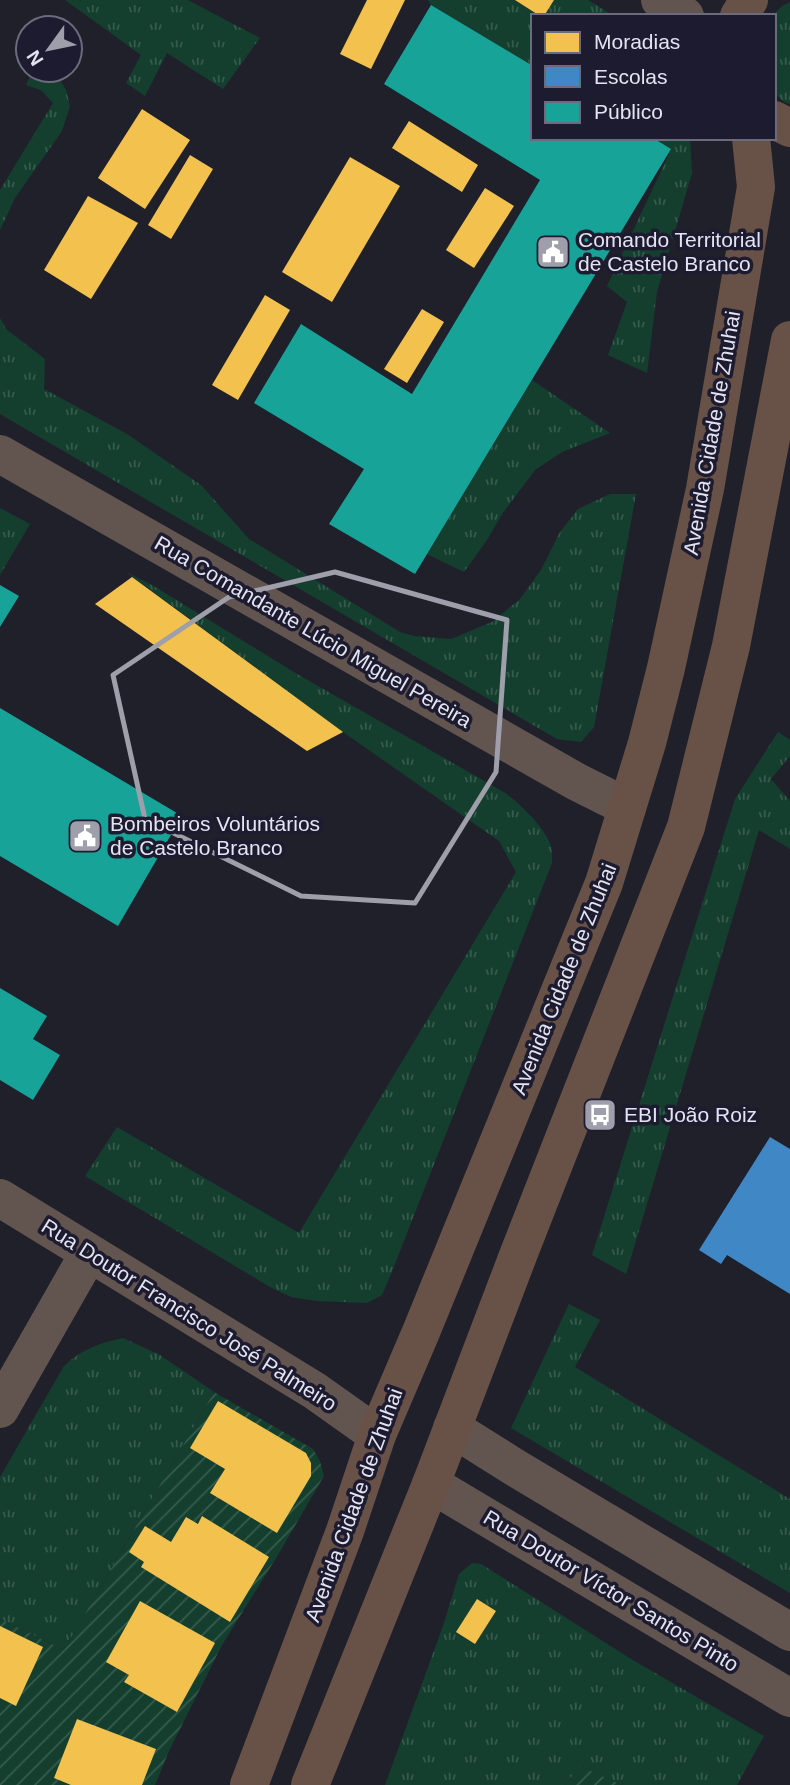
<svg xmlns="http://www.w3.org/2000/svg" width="790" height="1785" viewBox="0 0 790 1785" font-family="Arial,sans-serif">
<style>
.grass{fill:url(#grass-tufts)}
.garden{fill:url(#garden-furrows)}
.homes{fill:#f2c14e}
.schools{fill:#3f88c5}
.public{fill:#17a398}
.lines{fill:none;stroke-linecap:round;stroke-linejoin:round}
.minor{stroke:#625550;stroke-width:38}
.major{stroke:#685147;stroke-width:38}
.marked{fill:none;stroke:#9f9fab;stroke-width:5;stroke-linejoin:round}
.labels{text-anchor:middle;stroke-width:7;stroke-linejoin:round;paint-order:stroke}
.poi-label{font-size:21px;fill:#e3e3f1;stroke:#1d1b2f;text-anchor:start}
.street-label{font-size:21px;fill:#e3e3f1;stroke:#1d1b2f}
</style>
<defs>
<pattern id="grass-tufts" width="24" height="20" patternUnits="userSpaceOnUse" patternTransform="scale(1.75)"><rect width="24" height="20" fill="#143f2e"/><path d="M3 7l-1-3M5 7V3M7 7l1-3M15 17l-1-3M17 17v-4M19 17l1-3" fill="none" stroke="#365b4d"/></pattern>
<pattern id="garden-furrows" width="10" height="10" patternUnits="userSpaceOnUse" patternTransform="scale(1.75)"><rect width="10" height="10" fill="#143f2e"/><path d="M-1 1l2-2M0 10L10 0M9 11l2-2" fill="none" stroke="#365b4d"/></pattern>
</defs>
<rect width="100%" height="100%" fill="#20202a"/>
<path class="grass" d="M 65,0 L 188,0 L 260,38 L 223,89 L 167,53 L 145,96 L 126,83 L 141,55 Z
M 428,0 L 588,0 L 614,16 L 533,16 L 533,66 L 431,5 Z
M 790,2 L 790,104 L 784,102 L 774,93 L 774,16 L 772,16 L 782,6 Z
M 32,72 L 59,78 L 66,90 L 70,106 L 62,131 L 15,198 L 0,230 L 0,190 L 53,103 L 41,90 L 26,85 Z
M 653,138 L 690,138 L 692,173 L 657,292 L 647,373 L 608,355 L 627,302 L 607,286 L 671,150 Z
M 0,318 L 6,329 L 45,359 L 44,389 L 127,434 L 201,485 L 249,539 L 400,632 L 414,636 L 451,639 L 492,622 L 520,599 L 541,570 L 560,532 L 578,509 L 610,494 L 636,494 L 594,727 L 581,742 L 557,739 L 0,414 Z
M 532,380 L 610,433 L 562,452 L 535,470 L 502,514 L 487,540 L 464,572 L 427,554 Z
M 0,508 L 30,524 L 0,575 Z
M 126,572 L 152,585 L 297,674 L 507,794 C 522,806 545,828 551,846 C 552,851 552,858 552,863 L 391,1274 L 382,1295 L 367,1303 L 317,1301 L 291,1297 L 270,1287 L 85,1176 L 117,1127 L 299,1233 L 516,872 L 499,841 L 343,732 Z
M 778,732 L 790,740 L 790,756 L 771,779 L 790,801 L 790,849 L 759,830 L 626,1274 L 592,1255 L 735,799 Z
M 569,1304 L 600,1320 L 575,1367 L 790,1499 L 790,1593 L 511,1428 Z
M 123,1338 L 160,1355 L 214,1392 L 64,1650 L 0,1619 L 0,1477 L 64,1366 C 82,1349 100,1343 123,1338 Z
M 472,1563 L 481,1564 L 631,1659 L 764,1736 L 737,1785 L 622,1785 L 580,1766 L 565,1785 L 385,1785 L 443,1626 L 459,1574 Z"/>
<path class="garden" d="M 214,1392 L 313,1449 L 320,1461 L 324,1476 L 278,1555 L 222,1645 L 170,1749 L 155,1785 L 0,1785 L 0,1619 L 64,1650 Z
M 580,1766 L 622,1785 L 565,1785 Z"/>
<path class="homes" d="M 367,0 L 405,0 L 371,69 L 340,54 Z
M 515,0 L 554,0 L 544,16 L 540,16 Z
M 142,109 L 190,140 L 145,209 L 98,178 Z
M 409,121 L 478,165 L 462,192 L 392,148 Z
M 190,155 L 213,169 L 171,239 L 148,225 Z
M 350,157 L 400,186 L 332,302 L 282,272 Z
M 485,188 L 514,206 L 474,268 L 446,250 Z
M 88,196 L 138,223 L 91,299 L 44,270 Z
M 265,295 L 290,310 L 238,400 L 212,385 Z
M 422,309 L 444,322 L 407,383 L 384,369 Z
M 132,577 L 343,732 L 307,751 L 95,604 Z
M 218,1401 L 306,1453 L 311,1463 L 311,1476 L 277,1533 L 210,1493 L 225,1469 L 190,1448 Z
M 202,1516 L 269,1557 L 230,1622 L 141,1567 L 144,1562 L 129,1552 L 145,1526 L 171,1542 L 186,1517 L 198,1524 Z
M 477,1599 L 496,1611 L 475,1644 L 456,1632 Z
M 140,1601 L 215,1643 L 177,1712 L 124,1682 L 129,1675 L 106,1662 Z
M 0,1626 L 43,1647 L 16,1706 L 0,1698 Z
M 77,1719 L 156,1749 L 142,1785 L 71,1785 L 54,1778 Z"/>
<path class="schools" d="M 770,1137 L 790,1149 L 790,1294 L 727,1255 L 721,1264 L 699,1250 Z"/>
<path class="public" d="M 431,5 L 533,66 L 533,138 L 653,138 L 671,149 L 415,574 L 329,524 L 364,469 L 254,403 L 301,324 L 412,394 L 540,180 L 384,84 Z
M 0,585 L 19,596 L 0,627 Z
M 0,708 L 182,816 L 118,926 L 0,856 Z
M 0,988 L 47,1016 L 33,1039 L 60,1055 L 33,1100 L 0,1080 Z"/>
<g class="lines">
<path class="minor" d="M 660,0 L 685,16
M 0,454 L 577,782 L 627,807
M 0,1198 L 315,1391 L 377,1435
M 0,1409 L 89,1253
M 452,1428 L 514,1467 L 790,1632
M 431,1484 L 790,1698"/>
<path class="major" d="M 739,16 L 749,0
M 774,120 L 790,128
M 249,1785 L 345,1531 L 377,1435 L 421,1332 L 604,883 L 647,743 L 666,668 L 705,489 L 756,187 L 751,138
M 310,1785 L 431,1484 L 519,1253 L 686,827 L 731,646 L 790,340"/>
</g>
<path class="marked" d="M 335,572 L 507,620 L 496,772 L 415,903 L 301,896 L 145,819 L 113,675 L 229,597 Z"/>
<defs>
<symbol id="civic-square" viewBox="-11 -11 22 22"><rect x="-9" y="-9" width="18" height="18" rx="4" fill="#9f9fab" stroke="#1d1b2f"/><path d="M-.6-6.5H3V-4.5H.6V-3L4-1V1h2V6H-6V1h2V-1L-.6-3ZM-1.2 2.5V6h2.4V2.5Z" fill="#fff"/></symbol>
<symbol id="bus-square" viewBox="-11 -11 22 22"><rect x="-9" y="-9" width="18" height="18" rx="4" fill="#9f9fab" stroke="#1d1b2f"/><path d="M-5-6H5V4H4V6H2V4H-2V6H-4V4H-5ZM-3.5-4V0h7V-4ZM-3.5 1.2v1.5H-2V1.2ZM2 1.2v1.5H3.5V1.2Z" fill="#fff"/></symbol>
</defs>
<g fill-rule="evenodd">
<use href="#civic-square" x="534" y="233" width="38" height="38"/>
<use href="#civic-square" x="66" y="817" width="38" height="38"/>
<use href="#bus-square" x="581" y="1096" width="38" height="38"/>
</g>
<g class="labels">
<g class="poi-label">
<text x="578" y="247">Comando Territorial<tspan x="578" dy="24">de Castelo Branco</tspan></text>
<text x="110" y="831">Bombeiros Voluntários<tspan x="110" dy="24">de Castelo Branco</tspan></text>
<text x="624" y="1122">EBI João Roiz</text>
</g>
<g class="street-label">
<text transform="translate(712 433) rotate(-80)" y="7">Avenida Cidade de Zhuhai</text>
<text transform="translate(313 632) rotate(30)" y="7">Rua Comandante Lúcio Miguel Pereira</text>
<text transform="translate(564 979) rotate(-68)" y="7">Avenida Cidade de Zhuhai</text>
<text transform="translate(189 1315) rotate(32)" y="7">Rua Doutor Francisco José Palmeiro</text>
<text transform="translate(354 1505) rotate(-70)" y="7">Avenida Cidade de Zhuhai</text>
<text transform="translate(611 1591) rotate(31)" y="7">Rua Doutor Víctor Santos Pinto</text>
</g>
</g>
<rect x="531" y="14" width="245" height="126" fill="#1d1b2f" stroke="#6c6b7d" stroke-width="2"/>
<rect x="545" y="32" width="35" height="21" fill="#f2c14e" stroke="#6c6b7d" stroke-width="2"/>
<text x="594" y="49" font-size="21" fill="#e3e3f1">Moradias</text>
<rect x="545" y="66" width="35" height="21" fill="#3f88c5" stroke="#6c6b7d" stroke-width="2"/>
<text x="594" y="84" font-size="21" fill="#e3e3f1">Escolas</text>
<rect x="545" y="102" width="35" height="21" fill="#17a398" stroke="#6c6b7d" stroke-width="2"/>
<text x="594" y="119" font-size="21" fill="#e3e3f1">Público</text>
<g transform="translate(49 49) rotate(237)"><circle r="33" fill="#1d1b2f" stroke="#6c6b7d" stroke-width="2"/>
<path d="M0-5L12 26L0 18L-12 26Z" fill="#9f9fab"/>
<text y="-10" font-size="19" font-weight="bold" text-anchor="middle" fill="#e3e3f1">N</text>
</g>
</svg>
